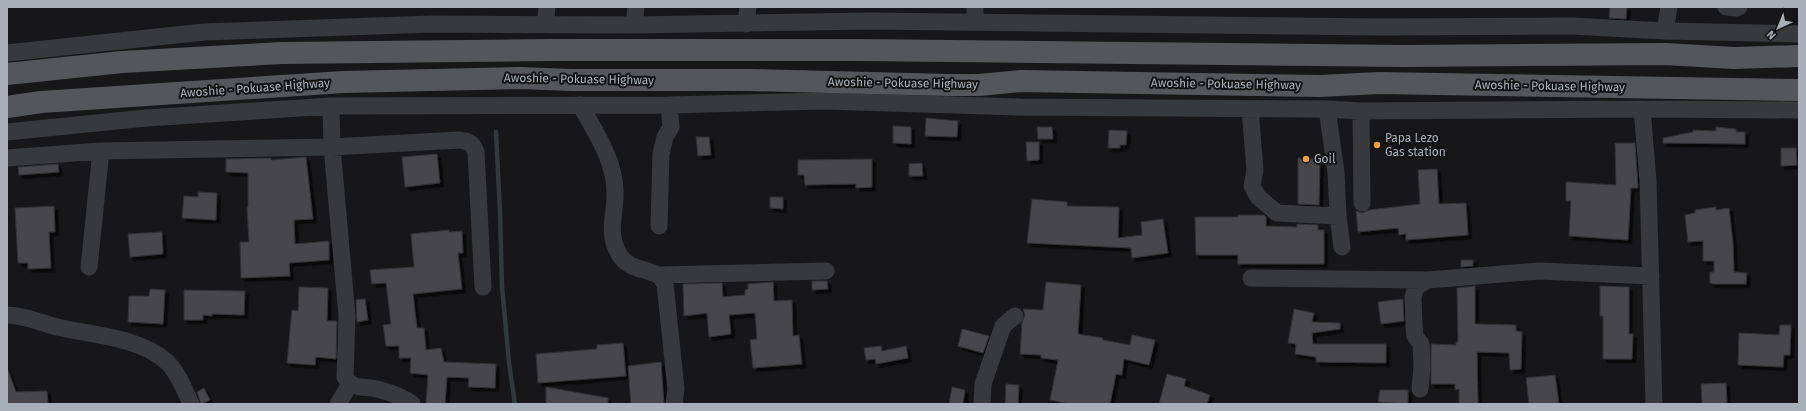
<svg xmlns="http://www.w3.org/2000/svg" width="1806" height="411" viewBox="0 0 1806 411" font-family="'Fira Sans',sans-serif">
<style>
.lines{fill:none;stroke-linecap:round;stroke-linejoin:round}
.stream{stroke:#2f393e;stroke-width:4.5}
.building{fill:#46474c;stroke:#313134;filter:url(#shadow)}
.minor{stroke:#38393d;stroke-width:17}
.major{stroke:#54565c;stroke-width:22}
.poi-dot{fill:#ef9f38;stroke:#121214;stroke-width:1.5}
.labels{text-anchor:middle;stroke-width:4;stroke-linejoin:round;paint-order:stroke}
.street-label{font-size:12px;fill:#a9afb8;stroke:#121214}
.poi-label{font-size:12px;fill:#a9afb8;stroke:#121214;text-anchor:start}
</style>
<defs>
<filter id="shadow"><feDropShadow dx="3.5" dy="3.5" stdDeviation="0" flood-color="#0009"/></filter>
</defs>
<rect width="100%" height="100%" fill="#171719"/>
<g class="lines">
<path class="stream" d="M 496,132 L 500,212 L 502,286 L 509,363 L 515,404"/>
</g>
<path class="building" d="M 1610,7 L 1627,7 L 1626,19 L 1609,18 Z
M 926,118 L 958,121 L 957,137 L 925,136 Z
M 893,126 L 911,127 L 911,144 L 893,143 Z
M 1037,127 L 1052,127 L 1053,139 L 1038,139 Z
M 1716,127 L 1736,129 L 1736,132 L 1745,132 L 1745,144 L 1663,143 L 1663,138 L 1693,132 L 1693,130 L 1716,131 Z
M 1109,130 L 1127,131 L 1126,145 L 1120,145 L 1120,148 L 1108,148 Z
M 696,137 L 709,137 L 711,155 L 698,156 Z
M 1026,142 L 1039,142 L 1039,160 L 1027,161 Z
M 1615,143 L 1635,143 L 1638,188 L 1631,188 L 1628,240 L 1569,236 L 1571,201 L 1566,201 L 1566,182 L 1616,185 Z
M 1781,148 L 1796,148 L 1797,165 L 1781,166 Z
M 437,154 L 440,183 L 405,187 L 402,157 Z
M 306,157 L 313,219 L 294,220 L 295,244 L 329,241 L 329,260 L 289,263 L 290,276 L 241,278 L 240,242 L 249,242 L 247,207 L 248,207 L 248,173 L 226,172 L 226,159 L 271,158 L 271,160 Z
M 1298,158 L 1320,159 L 1319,205 L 1298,204 Z
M 872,159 L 872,187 L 856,188 L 856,184 L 805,185 L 804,175 L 798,175 L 798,160 Z
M 922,163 L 923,176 L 909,176 L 909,164 Z
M 58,164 L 59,172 L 19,175 L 18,167 Z
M 1437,169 L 1439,204 L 1466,203 L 1468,235 L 1406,240 L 1406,234 L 1399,235 L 1398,228 L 1358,232 L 1356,211 L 1362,213 L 1369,210 L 1420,204 L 1418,170 Z
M 198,192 L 217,193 L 216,220 L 182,218 L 184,196 L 198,197 Z
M 770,197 L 783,197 L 783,209 L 770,208 Z
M 1032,199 L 1067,202 L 1067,206 L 1119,207 L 1118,238 L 1142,235 L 1141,222 L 1163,219 L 1168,253 L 1132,258 L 1131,248 L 1027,243 Z
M 54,206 L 55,232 L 49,232 L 51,268 L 28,269 L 28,263 L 18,263 L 15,208 Z
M 1716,207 L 1716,210 L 1729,208 L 1733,243 L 1734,272 L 1747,273 L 1746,284 L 1714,284 L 1710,283 L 1710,272 L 1714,272 L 1714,261 L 1703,261 L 1703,241 L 1688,242 L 1685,215 L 1695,213 L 1695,210 Z
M 1238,215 L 1264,215 L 1266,217 L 1266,226 L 1297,227 L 1297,224 L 1318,225 L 1318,230 L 1324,230 L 1324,264 L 1238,264 L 1238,255 L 1196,255 L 1195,217 L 1238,217 Z
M 449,230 L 449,232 L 462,231 L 463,253 L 458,253 L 462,289 L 413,294 L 417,328 L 424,328 L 426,350 L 441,348 L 444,362 L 496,364 L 495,388 L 468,387 L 469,378 L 447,377 L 445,404 L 426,404 L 428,375 L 410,373 L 411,358 L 399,358 L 399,346 L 386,346 L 383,325 L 391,324 L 386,283 L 372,284 L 370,270 L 414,267 L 411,234 Z
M 162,232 L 163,254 L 130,257 L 128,234 Z
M 1461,260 L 1473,260 L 1473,266 L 1461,267 Z
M 812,281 L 827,281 L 828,289 L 812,290 Z
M 773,282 L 774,301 L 792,300 L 793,336 L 799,335 L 802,364 L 753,368 L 750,340 L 757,339 L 755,313 L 729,315 L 731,334 L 709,337 L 707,313 L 684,316 L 683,284 L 722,283 L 723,297 L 745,295 L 745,290 L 748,289 L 748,284 Z
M 1046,282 L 1081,285 L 1078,334 L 1103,338 L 1103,340 L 1130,345 L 1132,335 L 1155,340 L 1149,365 L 1124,359 L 1122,375 L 1116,374 L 1110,404 L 1070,404 L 1050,400 L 1058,360 L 1041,358 L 1041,355 L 1020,354 L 1022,323 L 1025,315 L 1023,309 L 1043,310 Z
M 1475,286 L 1475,324 L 1516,325 L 1516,331 L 1522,332 L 1521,369 L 1510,370 L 1509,353 L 1477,352 L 1478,404 L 1459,404 L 1459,389 L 1455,390 L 1455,384 L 1431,384 L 1431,344 L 1456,345 L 1456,342 L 1458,342 L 1457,288 Z
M 1600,286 L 1629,287 L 1629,334 L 1633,334 L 1632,359 L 1603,359 L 1603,316 L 1600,316 Z
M 299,287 L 328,288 L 327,321 L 337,321 L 336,359 L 316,357 L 315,365 L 287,363 L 292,310 L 298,311 Z
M 150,289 L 165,290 L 163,324 L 128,322 L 129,296 L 149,296 Z
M 184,290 L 245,291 L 244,315 L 212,314 L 212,316 L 203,315 L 203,320 L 184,320 Z
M 365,299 L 368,320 L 357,322 L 356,300 Z
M 1403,299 L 1404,321 L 1381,324 L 1378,302 Z
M 1294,309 L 1314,313 L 1312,322 L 1340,323 L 1340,329 L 1312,333 L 1313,344 L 1386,344 L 1386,363 L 1316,362 L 1316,357 L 1295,354 L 1296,344 L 1288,343 Z
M 1780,325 L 1791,325 L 1790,355 L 1784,355 L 1783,367 L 1738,365 L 1739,333 L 1779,335 Z
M 962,329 L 989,336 L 983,353 L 958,346 Z
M 623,343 L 626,376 L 538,383 L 536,354 L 597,349 L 597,345 Z
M 881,346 L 882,351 L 906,346 L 908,358 L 876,364 L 875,359 L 866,360 L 864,348 Z
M 661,362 L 664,404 L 631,404 L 628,366 Z
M 7,370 L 8,370 L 16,392 L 47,391 L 48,404 L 7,404 Z
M 1167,374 L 1186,379 L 1184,386 L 1210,395 L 1207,404 L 1159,404 Z
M 1555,375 L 1559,404 L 1529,404 L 1526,378 Z
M 1726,383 L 1727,404 L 1702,404 L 1701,384 Z
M 1006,384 L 1019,385 L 1018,404 L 1005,404 Z
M 546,387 L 608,398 L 608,404 L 546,404 Z
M 952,387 L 965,390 L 963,404 L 949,404 Z
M 204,388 L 210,400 L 201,404 L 197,392 Z
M 1380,390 L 1408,390 L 1408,404 L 1378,402 Z"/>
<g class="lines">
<path class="minor" d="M 1726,7 L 1737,8 L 1739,7
M 975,22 L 975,7
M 545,24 L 547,7
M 746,24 L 748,7
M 634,25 L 636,7
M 1665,31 L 1669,7
M 7,53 L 204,32 L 432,24 L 634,25 L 870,21 L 1380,27 L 1572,26 L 1665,31 L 1799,34
M 580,105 C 595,131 615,161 615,192 C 616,214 606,232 619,254 C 627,269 644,268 658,275 C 661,277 663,281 665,284 L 676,389 L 674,404
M 331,106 L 332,147 L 347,316 L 345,377 C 352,390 364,386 377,389 C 389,392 402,396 412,404
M 1250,109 L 1255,170 L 1252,186 L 1258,197 L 1277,213 L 1338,216
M 1327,109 L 1336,172 L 1338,216 L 1342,247
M 1642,109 L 1648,181 L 1654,404
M 1361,111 L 1362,203
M 7,132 L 146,118 L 331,106 L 669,105 L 824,101 L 1020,107 L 1327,109 L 1361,111 L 1642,109 L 1799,110
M 7,158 L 101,151 L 332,147 L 459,140 C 468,141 473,143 476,152 L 483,287
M 659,226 L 661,154 L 665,137 L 671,127 L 669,105
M 89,267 L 101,151
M 659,275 L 826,271
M 1251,278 L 1428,280 L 1539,271 L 1651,276
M 7,315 C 24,315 41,323 57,327 C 92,335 140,337 167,362 C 178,372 185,391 191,404
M 1420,389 L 1422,366 L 1421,344 L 1415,336 L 1414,325 L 1413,297 L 1416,287 L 1428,280
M 338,404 L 350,384
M 982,404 L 983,384 L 1003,326 L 1015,316"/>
<path class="major" d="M 7,74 L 122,62 L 282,53 L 550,50 L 860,50 L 1404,56 L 1665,54 L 1734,58 L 1799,56
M 7,107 L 41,102 L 343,82 L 520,78 L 572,80 L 749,80 L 949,85 L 979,85 L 1021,81 L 1320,86 L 1379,83 L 1799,90"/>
</g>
<g class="poi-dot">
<circle cx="1377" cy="145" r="4"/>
<circle cx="1306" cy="159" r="4"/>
</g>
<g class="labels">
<g class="street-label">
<text transform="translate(579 79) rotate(1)" y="4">Awoshie - Pokuase Highway</text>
<text transform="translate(903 83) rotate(1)" y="4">Awoshie - Pokuase Highway</text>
<text transform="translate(1226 84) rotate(1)" y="4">Awoshie - Pokuase Highway</text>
<text transform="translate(1550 86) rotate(1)" y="4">Awoshie - Pokuase Highway</text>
<text transform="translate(255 88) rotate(-4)" y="4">Awoshie - Pokuase Highway</text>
</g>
<g class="poi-label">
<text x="1385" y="142">Papa Lezo<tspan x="1385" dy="14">Gas station</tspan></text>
<text x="1314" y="163">Goil</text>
</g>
</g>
<rect width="1806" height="411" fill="none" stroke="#a9afb8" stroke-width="16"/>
<g transform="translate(1778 28) rotate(224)" stroke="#121214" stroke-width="3" paint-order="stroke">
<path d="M0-3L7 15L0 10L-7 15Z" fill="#a9afb8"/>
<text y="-6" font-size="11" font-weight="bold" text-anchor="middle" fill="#a9afb8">N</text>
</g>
</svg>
